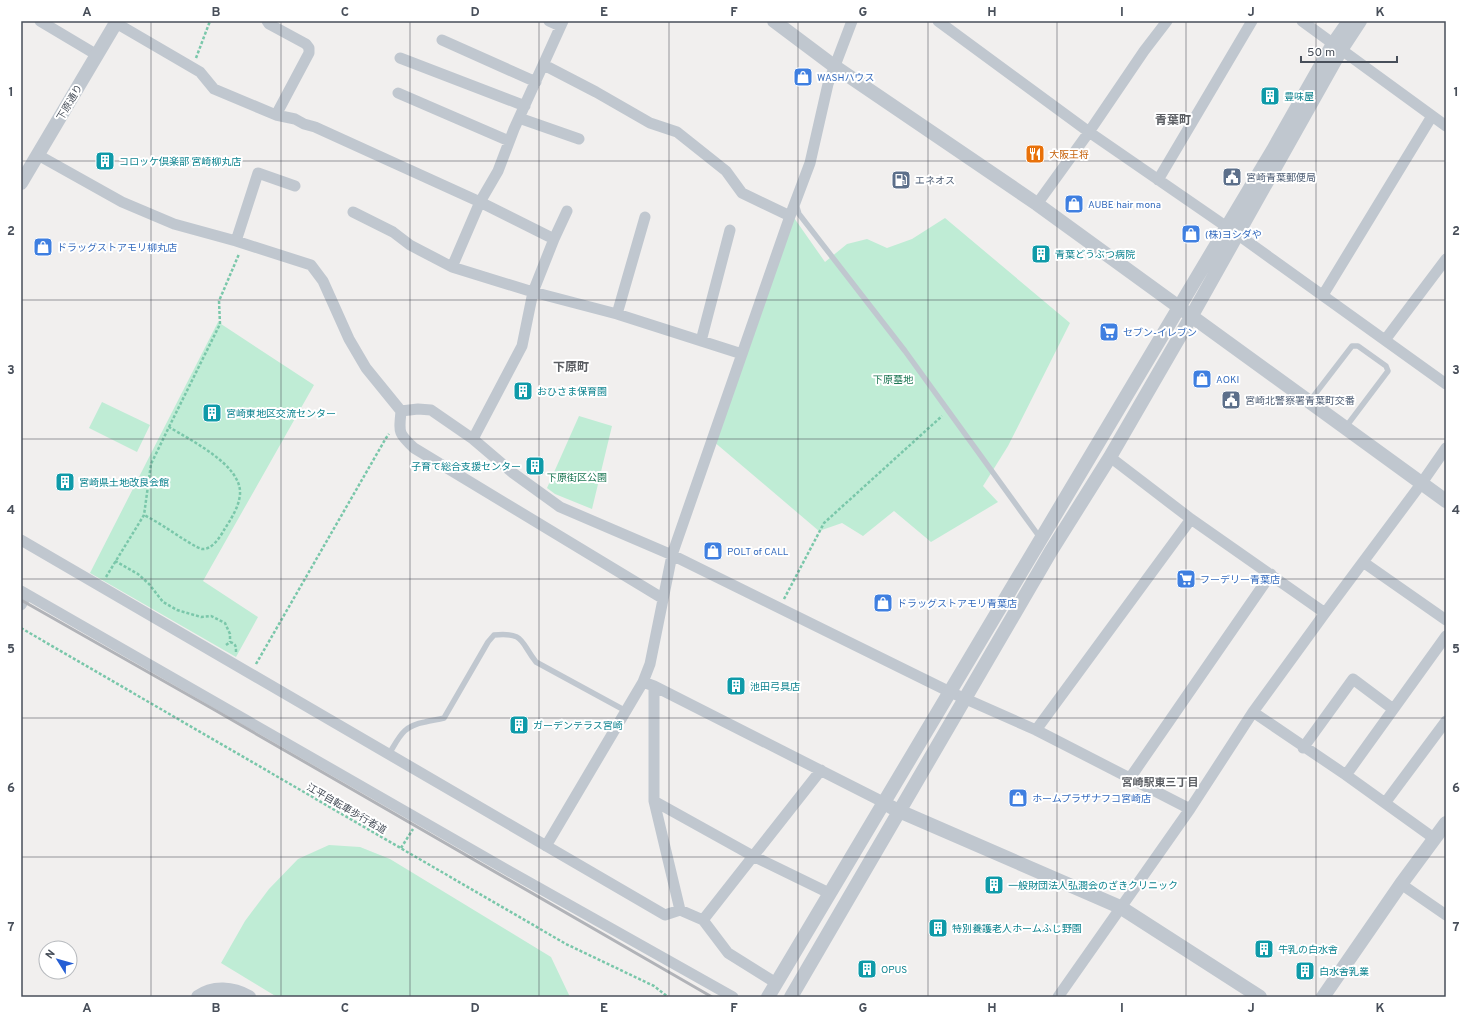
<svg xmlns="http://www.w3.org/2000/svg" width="1467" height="1018" viewBox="0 0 1467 1018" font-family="Overpass,'Noto Sans JP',sans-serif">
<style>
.green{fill:#bfecd5}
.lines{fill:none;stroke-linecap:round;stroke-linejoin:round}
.path{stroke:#7ac7aa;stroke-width:2.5;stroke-dasharray:3 2;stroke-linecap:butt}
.service{stroke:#c0c7cf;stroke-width:5.5}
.minor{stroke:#c0c7cf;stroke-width:11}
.tertiary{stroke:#c0c7cf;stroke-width:14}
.rail{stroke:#b1b3b8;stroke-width:3}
.grid{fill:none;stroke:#484f5a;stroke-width:1;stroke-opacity:0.55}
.labels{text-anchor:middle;stroke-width:4;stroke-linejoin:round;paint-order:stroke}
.shop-label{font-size:10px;fill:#366cbe;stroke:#fff;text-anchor:start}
.culture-label{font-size:10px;fill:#0d838f;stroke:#fff;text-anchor:start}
.street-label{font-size:10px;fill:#484f5a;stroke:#fff}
.food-label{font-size:10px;fill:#c56008;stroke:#fff;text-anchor:start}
.service-label{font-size:10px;fill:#4e5e75;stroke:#fff;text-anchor:start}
.park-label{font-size:10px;fill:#1d7754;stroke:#fff}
.neighbourhood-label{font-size:11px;font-weight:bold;fill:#5b5e63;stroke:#fff}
.quarter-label{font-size:12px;font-weight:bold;fill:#5b5e63;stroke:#fff}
.neatline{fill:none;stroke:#484f5a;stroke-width:1.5}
.grid-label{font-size:13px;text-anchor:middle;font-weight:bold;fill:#484f5a}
</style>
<rect width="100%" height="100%" fill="#f1efee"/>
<path class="green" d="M 792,215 L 825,262 L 847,244 L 867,239 L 887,248 L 912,239 L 945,218 L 1070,323 L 1008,446 L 983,486 L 998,502 L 931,542 L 894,511 L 863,536 L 842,523 L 819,531 L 713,441 Z
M 218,322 L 314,385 L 203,581 L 258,617 L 236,657 L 90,573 Z
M 102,402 L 150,425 L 137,452 L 89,428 Z
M 579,416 L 612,426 L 592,509 L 555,494 L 547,488 Z
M 329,845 L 360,847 L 390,859 L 551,957 L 570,997 L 277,997 L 221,963 L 245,921 L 269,889 L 298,859 Z"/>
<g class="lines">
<path class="path" d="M 196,58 L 210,21
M 169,427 L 220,324 L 219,301 L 239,254
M 115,561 L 138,574 L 149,584 L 163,602 L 177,610 L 201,617 L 211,616 L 225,623 L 230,634 L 230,642
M 106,577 L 144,515 L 151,464 L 169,427 C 190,440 242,465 240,494 C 239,507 231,519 224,530 C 220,537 212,550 202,549 C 195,547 187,541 180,537 C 168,529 156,521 144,515
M 784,599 L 824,523 L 942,416
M 21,628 L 566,944 L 654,986 L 668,997
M 226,645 L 230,642 C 236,644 236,646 236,652
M 256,664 L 386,438 L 389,434
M 401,848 L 413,829"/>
<path class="service" d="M 796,204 L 799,214 L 905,351 L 1041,539
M 1309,402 L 1352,346 L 1358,346 L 1386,366 L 1388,371 L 1345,428
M 389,754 C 400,736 403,726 425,722 C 432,720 437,720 444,718 L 488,642 L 494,635 C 525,632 520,642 536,662 L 626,711"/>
<path class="minor" d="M 40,21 L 97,55
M 267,21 L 269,24 L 306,44 L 309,48 L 309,53 L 276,115 L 295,119 L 304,124 L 315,127 L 480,202 L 452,267
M 549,21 L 560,26
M 938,21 L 1089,132 L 1237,234 L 1446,384
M 1302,21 L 1446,126
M 116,23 L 200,72 L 214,89 L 276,115
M 442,40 L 536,82
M 400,58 L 525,106
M 544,65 L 596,92 L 650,123 L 677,132 L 726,171 L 742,193 L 790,216
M 398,93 L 509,141
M 519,118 L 579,139
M 38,155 L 122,202 L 174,224 L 236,241 L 311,265 L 323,281 L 349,339 L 366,368 L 401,411 C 399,433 398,433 414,448 L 662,598
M 1158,180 L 1252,21
M 1037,204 L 1089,132 L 1144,51 L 1167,21
M 353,212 L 393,232 L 410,245 L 452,267 L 533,292 L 617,314 L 742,354
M 554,239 L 567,211
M 236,241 L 258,173 L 295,186
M 1323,295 L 1432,116
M 617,314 L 645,217
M 1385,340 L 1446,259
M 701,341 L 730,230
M 401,411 L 418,409 L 431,410 L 473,439 L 513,473 L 560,507 L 672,555 L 950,692 L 1036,730 L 1190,809
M 473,439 L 522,346 L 533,292 L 554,239 L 480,202 L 498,171 L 514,129 L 563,21
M 1110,457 L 1191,519 L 1325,613
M 21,540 C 236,664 450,790 665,915 L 680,910 L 703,920 L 728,953 L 776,983
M 1363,562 L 1446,620
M 21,591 L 507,870 L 733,997
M 21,605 L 27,595
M 643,682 L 654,686 L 883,802
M 654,686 L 654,801 L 680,910
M 1253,712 L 1346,775 L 1435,839
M 1036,730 L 1191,519
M 1303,748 L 1353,679 L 1393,709
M 1346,775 L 1446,636
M 1130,778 L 1271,574
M 654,801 L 753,856 L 829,893
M 1385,803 L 1446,721
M 546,846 L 643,682 L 650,664 L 672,555 L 790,216 L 810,163 L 828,84 L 852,21
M 1401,884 L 1446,915
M 703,920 L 821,770
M 1058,997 L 1190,809 L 1253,712 L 1325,613 L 1421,484 L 1446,448"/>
<path class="tertiary" d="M 774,21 L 834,66 L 1037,204 L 1446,501
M 21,183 L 117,21
M 891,807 L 899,811 L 1120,907 L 1260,997
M 198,997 C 213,986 233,988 249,997
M 768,997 L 1274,148 L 1333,44 L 1349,21
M 791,997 L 1051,551 L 1110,457 L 1191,317 L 1341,50 L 1360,21
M 1323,997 L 1401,884 L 1446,823"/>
<path class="rail" d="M 21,600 L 213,709 L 712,997"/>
</g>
<path class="grid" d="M 151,21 L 151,997M 281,21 L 281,997M 410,21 L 410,997M 539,21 L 539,997M 669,21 L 669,997M 798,21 L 798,997M 928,21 L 928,997M 1057,21 L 1057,997M 1186,21 L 1186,997M 1316,21 L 1316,997M 21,161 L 1446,161M 21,300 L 1446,300M 21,439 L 1446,439M 21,579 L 1446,579M 21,718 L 1446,718M 21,857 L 1446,857"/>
<defs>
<symbol id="shop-square" viewBox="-11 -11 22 22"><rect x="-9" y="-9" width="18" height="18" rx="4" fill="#3f7fe0" stroke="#fff"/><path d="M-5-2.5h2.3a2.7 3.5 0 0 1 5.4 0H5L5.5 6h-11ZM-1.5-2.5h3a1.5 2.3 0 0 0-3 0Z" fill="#fff"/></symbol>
<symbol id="building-square" viewBox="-11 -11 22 22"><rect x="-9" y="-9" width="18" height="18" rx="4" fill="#0f9aa8" stroke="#fff"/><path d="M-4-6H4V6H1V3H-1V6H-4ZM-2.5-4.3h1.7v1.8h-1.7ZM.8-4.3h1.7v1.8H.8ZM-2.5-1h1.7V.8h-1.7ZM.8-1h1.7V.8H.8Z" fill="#fff"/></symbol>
<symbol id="restaurant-square" viewBox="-11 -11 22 22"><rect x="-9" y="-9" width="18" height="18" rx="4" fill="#e8710a" stroke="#fff"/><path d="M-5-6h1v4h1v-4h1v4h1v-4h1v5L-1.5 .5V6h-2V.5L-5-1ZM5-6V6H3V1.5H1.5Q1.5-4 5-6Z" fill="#fff"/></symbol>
<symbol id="civic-square" viewBox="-11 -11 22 22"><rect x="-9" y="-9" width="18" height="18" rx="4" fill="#5c6f8a" stroke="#fff"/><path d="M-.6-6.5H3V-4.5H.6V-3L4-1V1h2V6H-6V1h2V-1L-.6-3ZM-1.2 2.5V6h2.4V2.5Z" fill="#fff"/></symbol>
<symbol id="fuel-square" viewBox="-11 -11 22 22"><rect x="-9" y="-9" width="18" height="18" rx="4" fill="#5c6f8a" stroke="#fff"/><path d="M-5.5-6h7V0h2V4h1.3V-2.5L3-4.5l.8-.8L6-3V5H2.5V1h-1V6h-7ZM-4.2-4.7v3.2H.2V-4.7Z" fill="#fff"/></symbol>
<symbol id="supermarket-square" viewBox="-11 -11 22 22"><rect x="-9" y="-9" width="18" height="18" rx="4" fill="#3f7fe0" stroke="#fff"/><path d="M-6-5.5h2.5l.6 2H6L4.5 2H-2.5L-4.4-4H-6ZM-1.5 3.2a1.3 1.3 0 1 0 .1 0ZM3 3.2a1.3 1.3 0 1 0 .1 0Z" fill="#fff"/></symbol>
</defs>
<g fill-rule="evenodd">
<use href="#shop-square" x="792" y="66" width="22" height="22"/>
<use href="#building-square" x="1259" y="85" width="22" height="22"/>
<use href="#restaurant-square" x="1024" y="143" width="22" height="22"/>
<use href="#building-square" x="94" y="150" width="22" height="22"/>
<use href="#civic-square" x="1221" y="166" width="22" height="22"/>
<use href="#fuel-square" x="890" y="169" width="22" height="22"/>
<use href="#shop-square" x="1063" y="193" width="22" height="22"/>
<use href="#shop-square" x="1180" y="223" width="22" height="22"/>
<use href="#shop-square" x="32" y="236" width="22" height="22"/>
<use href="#building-square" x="1030" y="243" width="22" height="22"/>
<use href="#supermarket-square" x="1098" y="321" width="22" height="22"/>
<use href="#shop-square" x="1191" y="368" width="22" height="22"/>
<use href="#building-square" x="512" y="380" width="22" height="22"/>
<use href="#civic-square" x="1220" y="389" width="22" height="22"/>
<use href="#building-square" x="201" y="402" width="22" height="22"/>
<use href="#building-square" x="524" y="455" width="22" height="22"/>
<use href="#building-square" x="54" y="471" width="22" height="22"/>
<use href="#shop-square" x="702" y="540" width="22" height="22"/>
<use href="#supermarket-square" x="1175" y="568" width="22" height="22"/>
<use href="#shop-square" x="872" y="592" width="22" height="22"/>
<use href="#building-square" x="725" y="675" width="22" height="22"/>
<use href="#building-square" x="508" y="714" width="22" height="22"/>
<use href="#shop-square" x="1007" y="787" width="22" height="22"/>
<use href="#building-square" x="983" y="874" width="22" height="22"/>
<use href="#building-square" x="927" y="917" width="22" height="22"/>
<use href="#building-square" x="1253" y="938" width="22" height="22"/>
<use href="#building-square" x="856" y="958" width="22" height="22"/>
<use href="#building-square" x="1294" y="960" width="22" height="22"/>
</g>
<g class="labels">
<g class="shop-label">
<text x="817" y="81">WASHハウス</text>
<text x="1088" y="208">AUBE hair mona</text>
<text x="1205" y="238">(株)ヨシダや</text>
<text x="57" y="251">ドラッグストアモリ柳丸店</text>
<text x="1123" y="336">セブン-イレブン</text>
<text x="1216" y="383">AOKI</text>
<text x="727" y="555">POLT of CALL</text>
<text x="1200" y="583">フーデリー青葉店</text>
<text x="897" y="607">ドラッグストアモリ青葉店</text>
<text x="1032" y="802">ホームプラザナフコ宮崎店</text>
</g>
<g class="culture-label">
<text x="1284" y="100">豊味屋</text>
<text x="119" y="165">コロッケ倶楽部 宮崎柳丸店</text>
<text x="1055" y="258">青葉どうぶつ病院</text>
<text x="537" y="395">おひさま保育園</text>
<text x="226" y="417">宮崎東地区交流センター</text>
<text x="521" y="470" text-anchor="end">子育て総合支援センター</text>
<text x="79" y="486">宮崎県土地改良会館</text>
<text x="750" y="690">池田弓具店</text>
<text x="533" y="729">ガーデンテラス宮崎</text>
<text x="1008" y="889">一般財団法人弘潤会のざきクリニック</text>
<text x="952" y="932">特別養護老人ホームふじ野園</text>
<text x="1278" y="953">牛乳の白水舎</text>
<text x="881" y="973">OPUS</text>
<text x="1319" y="975">白水舎乳業</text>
</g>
<g class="street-label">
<text transform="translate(69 102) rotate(-59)" y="4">下原通り</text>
<text transform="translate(347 808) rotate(30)" y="4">江平自転車歩行者道</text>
</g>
<g class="food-label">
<text x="1049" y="158">大阪王将</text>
</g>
<g class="service-label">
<text x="1246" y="181">宮崎青葉郵便局</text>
<text x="915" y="184">エネオス</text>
<text x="1245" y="404">宮崎北警察署青葉町交番</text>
</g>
<g class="park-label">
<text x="893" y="383">下原墓地</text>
<text x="577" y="481">下原街区公園</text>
</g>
<g class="neighbourhood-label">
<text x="1160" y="786">宮崎駅東三丁目</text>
</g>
<g class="quarter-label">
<text x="1173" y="124">青葉町</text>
<text x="571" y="371">下原町</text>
</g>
</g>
<rect width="1467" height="1018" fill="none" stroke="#ffffff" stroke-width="44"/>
<g transform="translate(58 960) rotate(307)"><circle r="19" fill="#ffffff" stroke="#b6b9bd"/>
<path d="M0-3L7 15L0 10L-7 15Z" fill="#255ed4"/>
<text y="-6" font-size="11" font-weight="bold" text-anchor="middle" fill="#484f5a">N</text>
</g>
<path d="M1301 56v6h96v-6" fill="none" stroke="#484f5a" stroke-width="2"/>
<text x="1307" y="56" font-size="12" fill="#484f5a" stroke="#ffffff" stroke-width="3" paint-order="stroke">50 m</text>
<rect x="22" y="22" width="1423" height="974" class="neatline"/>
<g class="grid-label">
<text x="87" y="16">A</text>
<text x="216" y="16">B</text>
<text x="345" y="16">C</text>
<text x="475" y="16">D</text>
<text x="604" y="16">E</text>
<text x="734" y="16">F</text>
<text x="863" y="16">G</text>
<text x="992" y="16">H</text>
<text x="1122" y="16">I</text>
<text x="1251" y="16">J</text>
<text x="1380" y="16">K</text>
<text x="11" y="96">1</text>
<text x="1456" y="96">1</text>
<text x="11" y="235">2</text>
<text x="1456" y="235">2</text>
<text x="11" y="374">3</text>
<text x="1456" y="374">3</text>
<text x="11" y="514">4</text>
<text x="1456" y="514">4</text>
<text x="11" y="653">5</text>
<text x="1456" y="653">5</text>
<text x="11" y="792">6</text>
<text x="1456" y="792">6</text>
<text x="11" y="931">7</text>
<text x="1456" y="931">7</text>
<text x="87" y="1012">A</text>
<text x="216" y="1012">B</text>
<text x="345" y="1012">C</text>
<text x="475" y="1012">D</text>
<text x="604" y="1012">E</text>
<text x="734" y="1012">F</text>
<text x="863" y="1012">G</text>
<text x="992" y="1012">H</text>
<text x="1122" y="1012">I</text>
<text x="1251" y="1012">J</text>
<text x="1380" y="1012">K</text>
</g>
</svg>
